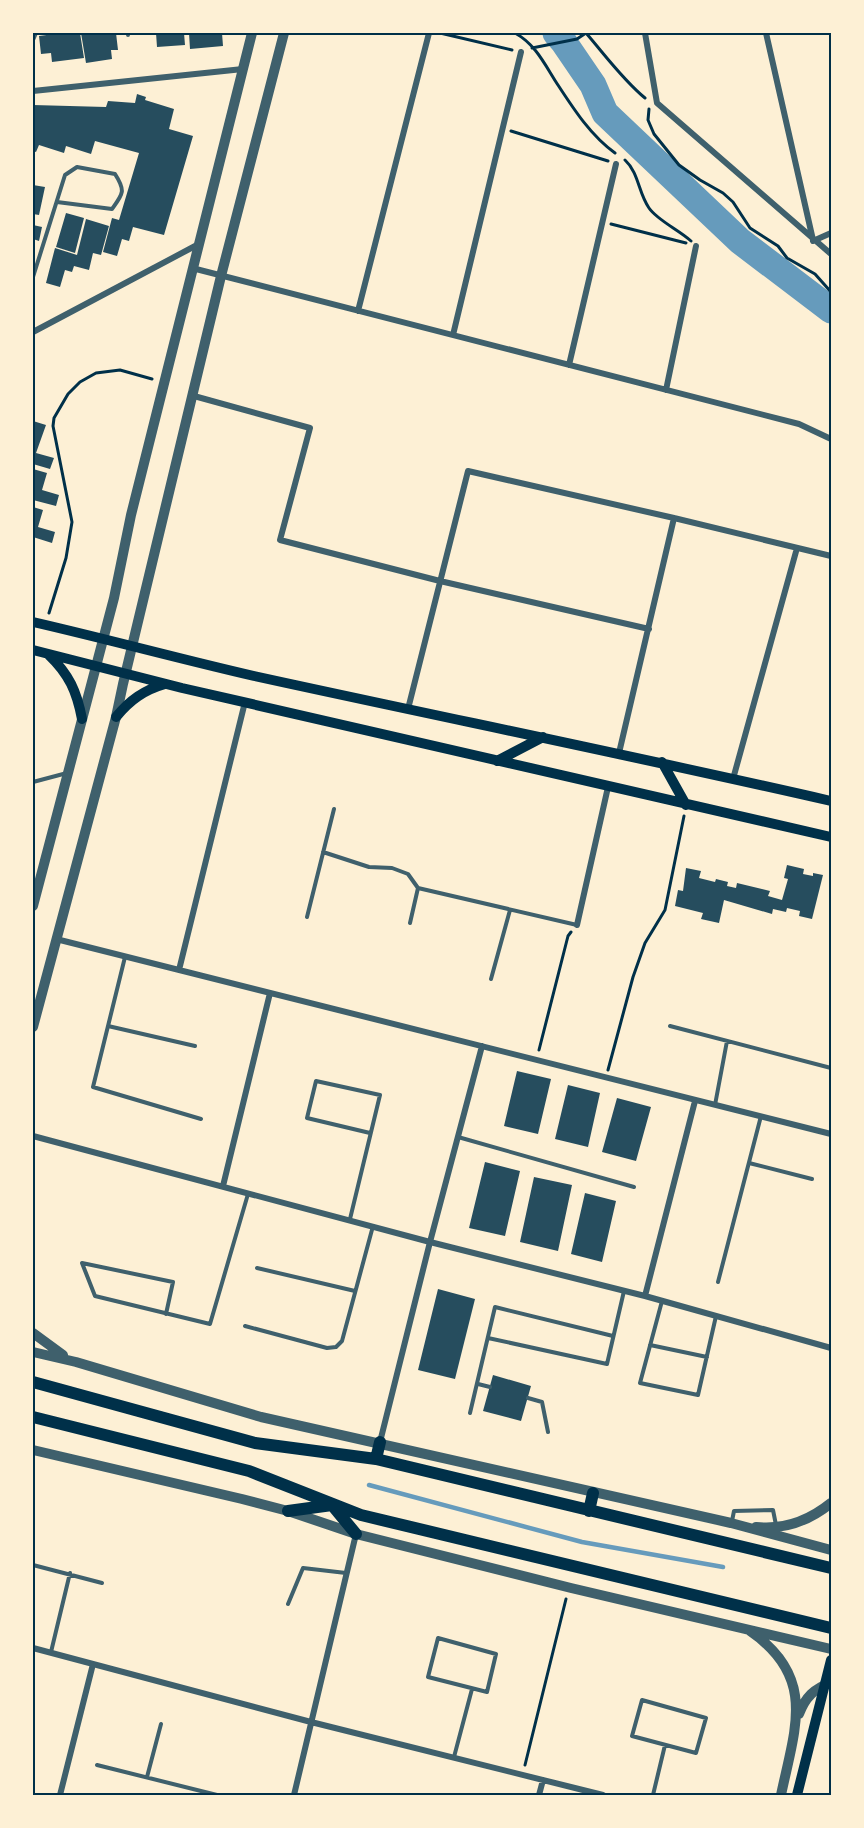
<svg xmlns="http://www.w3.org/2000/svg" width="864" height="1828" viewBox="0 0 864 1828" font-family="'Open Sans',sans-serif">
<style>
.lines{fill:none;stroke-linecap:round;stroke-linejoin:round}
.stream{stroke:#669bbc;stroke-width:4.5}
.river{stroke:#669bbc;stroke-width:27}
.building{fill:#264d5e}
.path{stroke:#003049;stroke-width:3}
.service{stroke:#3f606c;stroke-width:4}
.minor{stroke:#3f606c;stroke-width:6}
.tertiary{stroke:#3f606c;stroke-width:10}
.secondary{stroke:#003049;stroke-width:10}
.primary{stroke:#003049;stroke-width:12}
.neatline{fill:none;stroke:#003049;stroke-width:2}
</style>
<rect width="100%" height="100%" fill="#fdf0d5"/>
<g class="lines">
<path class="stream" d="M 369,1485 L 582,1542 L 723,1567"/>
<path class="river" d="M 556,33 L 563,41 L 593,85 L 605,113 L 740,241 L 831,310"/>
</g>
<path class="building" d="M 62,33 L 80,33 L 84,58 L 52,62 L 51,53 L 41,54 L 39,36 Z
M 81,33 L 116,33 L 118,50 L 111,50 L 112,59 L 86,63 Z
M 156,33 L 184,33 L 185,45 L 157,47 Z
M 189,33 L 222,33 L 223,46 L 190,49 Z
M 137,94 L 146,97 L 145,100 L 174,109 L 169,129 L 193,136 L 164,235 L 133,227 L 129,241 L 122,239 L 117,256 L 103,252 L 112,218 L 119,220 L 139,153 L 95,141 L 91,154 L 66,146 L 64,153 L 39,145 L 36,152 L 33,151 L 33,105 L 106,107 L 108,101 L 135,103 Z
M 33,185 L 45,187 L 39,215 L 33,214 Z
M 66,213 L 84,218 L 75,253 L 56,247 Z
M 86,219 L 109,226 L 101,255 L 93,253 L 89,270 L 74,266 L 72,272 L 65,270 L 60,287 L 46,283 L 55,248 L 77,255 Z
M 33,225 L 42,227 L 39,241 L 33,239 Z
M 33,421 L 46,425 L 36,453 L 54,458 L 50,469 L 33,464 Z
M 33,469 L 47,473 L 42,490 L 59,495 L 56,506 L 33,500 Z
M 33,507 L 43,510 L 38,527 L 55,532 L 52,543 L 33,537 Z
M 787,865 L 804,869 L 803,874 L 813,876 L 813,873 L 823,875 L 812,919 L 799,916 L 800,911 L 787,908 L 786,912 L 773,909 L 772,914 L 724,900 L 719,923 L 701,919 L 703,913 L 675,906 L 678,890 L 683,891 L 686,868 L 701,871 L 699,878 L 715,882 L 716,879 L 728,882 L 727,886 L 736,888 L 737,883 L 770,891 L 768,896 L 782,900 L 788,879 L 784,878 Z
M 517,1071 L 551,1079 L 538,1134 L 504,1126 Z
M 568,1085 L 600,1093 L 588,1147 L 555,1139 Z
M 617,1098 L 651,1107 L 636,1161 L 602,1152 Z
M 485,1162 L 520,1171 L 505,1236 L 469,1228 Z
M 534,1177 L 572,1185 L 558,1251 L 520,1242 Z
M 585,1193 L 616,1201 L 602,1262 L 571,1254 Z
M 438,1289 L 475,1299 L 455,1379 L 418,1370 Z
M 493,1375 L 531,1386 L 521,1421 L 483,1411 Z"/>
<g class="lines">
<path class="path" d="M 440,33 L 512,50
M 515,33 C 535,44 544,63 556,82 C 573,108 590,135 615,153
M 586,33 C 605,55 623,80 645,98
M 532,48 L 577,39 L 586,33
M 649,109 L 648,120 L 654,134 L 679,165 L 700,180 L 723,193 L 733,202 L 750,228 L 778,246 L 787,258 L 815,274 L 831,292
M 511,131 L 608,161
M 625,160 C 639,173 638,192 649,208 C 657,220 679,230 691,241
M 611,224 L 686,243
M 49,613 L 66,558 L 72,522 L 53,426 L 54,418 L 68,394 L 80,382 L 96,373 L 120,370 L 152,379
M 539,1050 L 568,936 L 571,932
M 608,1070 L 633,977 L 645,943 L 665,910 L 684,816
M 525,1765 L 566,1599"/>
<path class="service" d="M 128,35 L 128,33
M 33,40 L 36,33
M 33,277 L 65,175 L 77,167 L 115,174 C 126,191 123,194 112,209 L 57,202
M 33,782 L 67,773
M 323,852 L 369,867 L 392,868 L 408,874 L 418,888 L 577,925
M 307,917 L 334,809
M 410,923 L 418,888
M 125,957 L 93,1087 L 201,1119
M 491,979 L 510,910
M 108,1026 L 195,1046
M 670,1026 L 831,1068
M 715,1105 L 727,1041
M 458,1137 L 634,1187
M 749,1163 L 812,1179
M 350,1219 L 380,1095 L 316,1081 L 307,1118 L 370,1133
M 257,1268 L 355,1291
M 718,1282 L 761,1116
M 662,1301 L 640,1383 L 698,1395 L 716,1316
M 166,1314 L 173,1282 L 82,1263 L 95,1296 L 210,1324 L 248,1194
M 245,1326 L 327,1348 L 336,1347 L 342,1341 L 373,1226
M 488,1338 L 607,1364 L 624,1291
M 650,1345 L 707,1357
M 478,1384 L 490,1387
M 528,1398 L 542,1402 L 548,1432
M 470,1413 L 495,1307 L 613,1336
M 732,1521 L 734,1511 L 773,1510 L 776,1525
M 33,1565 L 102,1583
M 288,1604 L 303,1568 L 346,1573
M 438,1638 L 496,1654 L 487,1692 L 428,1677 Z
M 51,1652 L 70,1573
M 642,1700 L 706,1718 L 696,1753 L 632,1736 Z
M 454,1757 L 472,1689
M 97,1765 L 217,1795
M 147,1777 L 161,1724
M 653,1795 L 665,1745"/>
<path class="minor" d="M 645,33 L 657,103 L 831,254
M 766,33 L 813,240
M 33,91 L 243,69
M 813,241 L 831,233
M 192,268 L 799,424 L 831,439
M 358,311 L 429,33
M 33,332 L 197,245
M 453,335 L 521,52
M 569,365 L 616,164
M 666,390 L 696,246
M 194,396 L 310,428 L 280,540 L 440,581 L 649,629
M 408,709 L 468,471 L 674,518 L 831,556
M 619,753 L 674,518
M 733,779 L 797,548
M 577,925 L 608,787
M 56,939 L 831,1134
M 179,970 L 245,702
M 33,1136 L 430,1242 L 645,1296 L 831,1348
M 223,1186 L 270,993
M 645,1296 L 695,1101
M 380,1442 L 430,1242 L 482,1046
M 33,1648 L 311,1722 L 603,1795
M 60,1795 L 93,1664
M 294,1795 L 356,1534
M 539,1795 L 543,1780"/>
<path class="tertiary" d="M 33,906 L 114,598 L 131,515 L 252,33
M 33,1027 L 116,717 L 123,684 L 221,276 L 284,33
M 33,1333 L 63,1355
M 33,1352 L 76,1362 L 261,1417 L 731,1523 L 831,1550
M 33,1450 L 242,1499 L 288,1511 L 356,1534 L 571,1588 L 831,1649
M 756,1527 C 784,1530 810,1520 831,1503
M 750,1631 C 817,1677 795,1728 781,1795
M 799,1714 C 805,1698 814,1688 831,1683"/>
<path class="secondary" d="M 33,622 C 107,639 180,659 254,676 C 446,718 639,757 831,801
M 33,650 L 182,688 L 831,837
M 49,655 C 69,674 77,692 82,719
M 116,717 C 130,700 144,690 165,684
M 497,761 L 543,737
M 662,762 L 686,805
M 797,1795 L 831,1660"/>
<path class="primary" d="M 33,1382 L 255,1443 L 376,1459 L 831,1568
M 33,1417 L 249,1471 L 361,1515 L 831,1628
M 376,1459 L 380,1442
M 288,1511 L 332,1505 L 356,1534
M 589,1511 L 593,1493"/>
</g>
<rect width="864" height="1828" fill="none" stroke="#fdf0d5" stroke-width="69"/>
<rect x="34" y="34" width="796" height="1760" class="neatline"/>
</svg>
